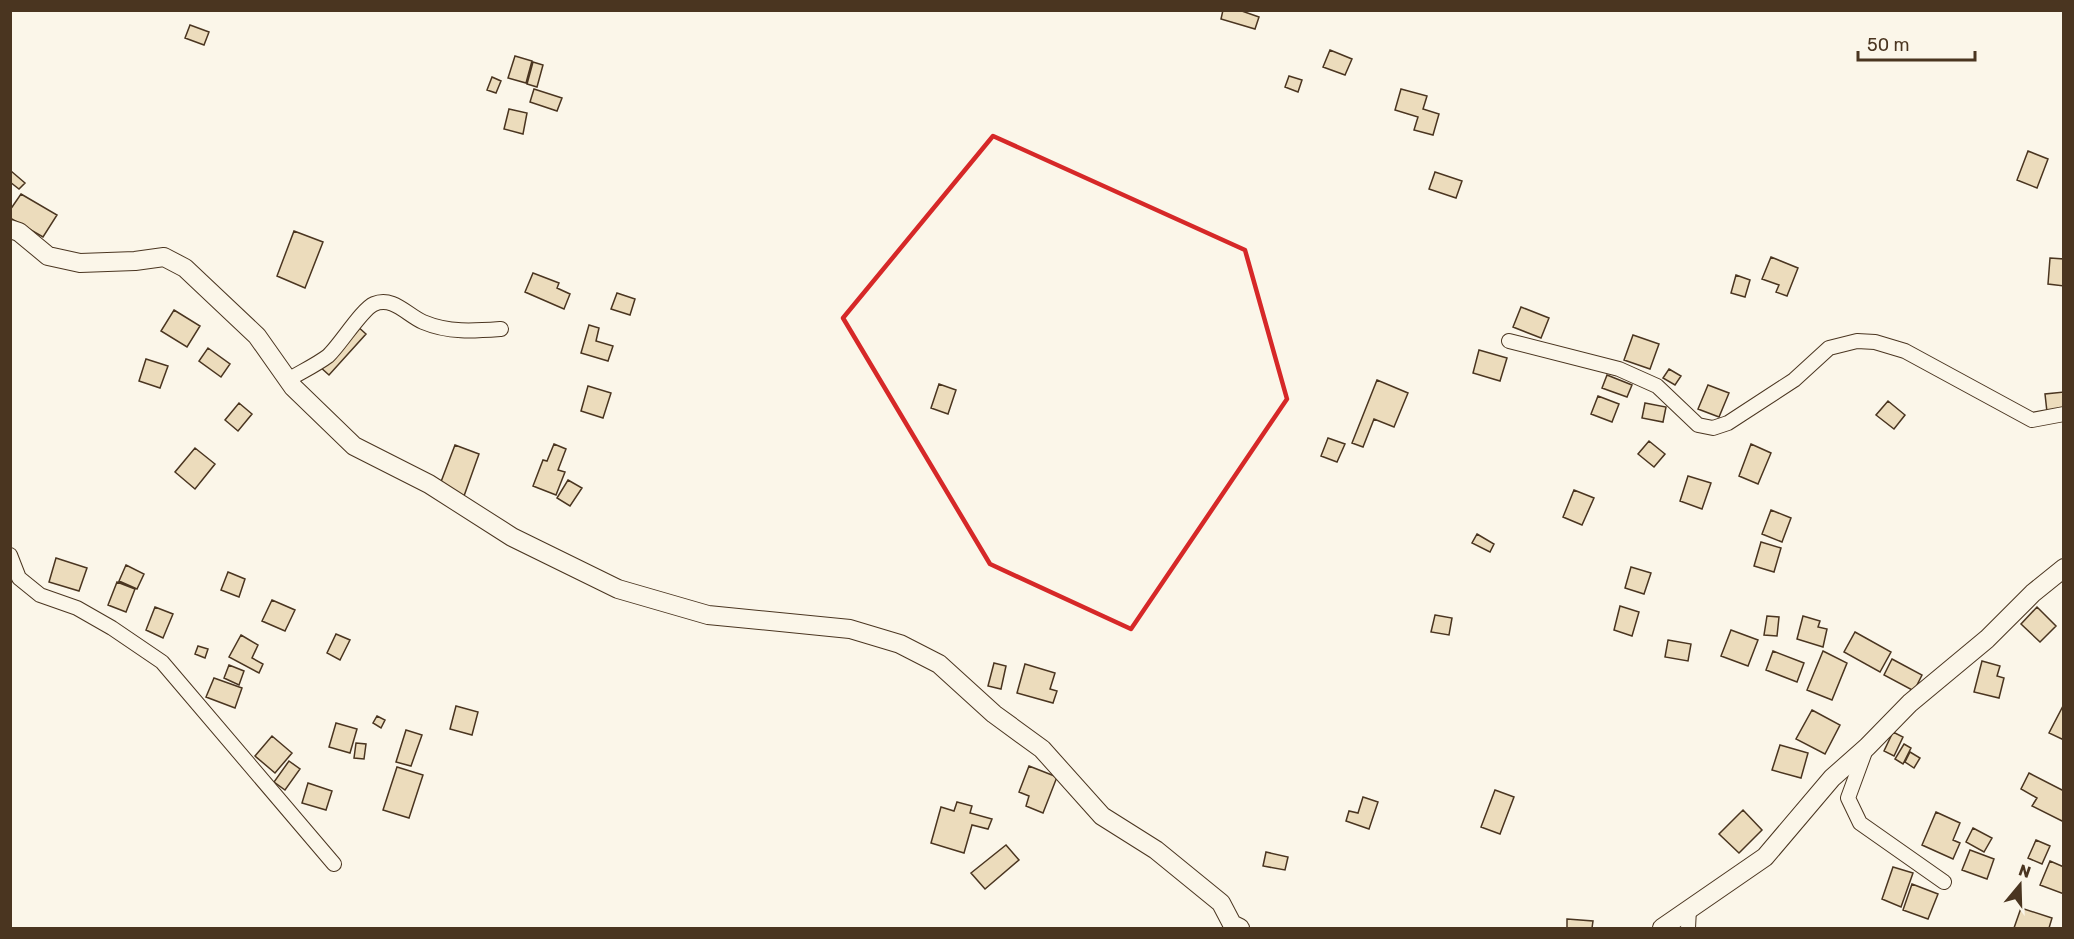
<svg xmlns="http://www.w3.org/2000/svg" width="2074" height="939" viewBox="0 0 2074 939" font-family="Rubik,sans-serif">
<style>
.building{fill:#ecdcbc;stroke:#4a3520;stroke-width:1.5}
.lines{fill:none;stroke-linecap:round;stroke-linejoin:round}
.minor-casing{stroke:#4a3520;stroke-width:16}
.tertiary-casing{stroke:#4a3520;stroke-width:20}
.minor{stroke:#fbf6e9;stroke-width:14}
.tertiary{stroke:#fbf6e9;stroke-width:18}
.marked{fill:none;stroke:#d62828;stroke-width:4.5;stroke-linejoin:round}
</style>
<rect width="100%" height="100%" fill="#fbf6e9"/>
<path class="building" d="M 1223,10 L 1239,10 L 1259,17 L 1255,29 L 1221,19 Z
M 190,25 L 209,32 L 204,45 L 185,38 Z
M 1330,50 L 1352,59 L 1345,75 L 1323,67 Z
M 515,56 L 532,61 L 526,83 L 508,78 Z
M 533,62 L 543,65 L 537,87 L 527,84 Z
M 1289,76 L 1302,80 L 1298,92 L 1285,87 Z
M 492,77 L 501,81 L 496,93 L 487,90 Z
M 534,89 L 562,98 L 557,111 L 530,102 Z
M 1401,89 L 1427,96 L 1423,109 L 1439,114 L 1433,135 L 1414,130 L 1418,117 L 1395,110 Z
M 509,109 L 527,113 L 523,134 L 504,129 Z
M 2028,151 L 2048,159 L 2037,188 L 2017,180 Z
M 11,171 L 25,183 L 19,189 L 10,182 Z
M 1435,172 L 1462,181 L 1456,198 L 1429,189 Z
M 21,194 L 57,215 L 43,237 L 10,218 L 10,210 Z
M 294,231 L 323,242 L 305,288 L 277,276 Z
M 1771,257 L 1798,268 L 1787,296 L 1776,292 L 1779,285 L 1762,279 Z
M 2050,258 L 2064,259 L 2064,286 L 2048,284 Z
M 533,273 L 559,283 L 557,288 L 570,294 L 564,309 L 525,292 Z
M 1736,275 L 1750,280 L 1745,297 L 1731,293 Z
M 617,293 L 635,299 L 630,315 L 611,309 Z
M 1521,307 L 1549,318 L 1541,338 L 1513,327 Z
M 174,310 L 200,326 L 187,347 L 161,331 Z
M 356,325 L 366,334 L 329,375 L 319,366 Z
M 589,325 L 599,328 L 596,341 L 613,346 L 608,361 L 581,353 Z
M 1633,335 L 1659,344 L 1650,369 L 1624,360 Z
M 208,348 L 230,364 L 221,377 L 199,361 Z
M 1479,350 L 1507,358 L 1500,381 L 1473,373 Z
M 146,359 L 168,366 L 160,388 L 139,381 Z
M 1669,369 L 1681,376 L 1675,385 L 1663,378 Z
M 1607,375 L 1632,385 L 1627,397 L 1602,388 Z
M 1377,380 L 1408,393 L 1394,427 L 1374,419 L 1363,447 L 1352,443 Z
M 939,384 L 956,390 L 948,414 L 931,408 Z
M 1708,385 L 1729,393 L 1719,417 L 1698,409 Z
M 588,386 L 611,393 L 603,418 L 581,411 Z
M 2064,392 L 2064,410 L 2047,412 L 2045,394 Z
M 1598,396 L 1619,404 L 1612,422 L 1591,414 Z
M 1888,401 L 1905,415 L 1894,429 L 1876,415 Z
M 239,403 L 252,414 L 238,431 L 225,420 Z
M 1645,403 L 1666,407 L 1663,422 L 1642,418 Z
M 1328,438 L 1345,444 L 1337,462 L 1321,456 Z
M 1649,441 L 1665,454 L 1654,467 L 1638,454 Z
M 554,444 L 566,449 L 558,470 L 565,472 L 556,495 L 533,486 L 543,460 L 547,461 Z
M 1751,444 L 1771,453 L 1758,484 L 1739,476 Z
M 455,445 L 479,454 L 464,496 L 439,487 Z
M 195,448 L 215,464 L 195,489 L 175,472 Z
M 1688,476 L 1711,483 L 1702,509 L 1680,501 Z
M 568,480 L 582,488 L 570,506 L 557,498 Z
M 1574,490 L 1594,498 L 1582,525 L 1563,517 Z
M 1771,510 L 1791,518 L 1782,542 L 1762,534 Z
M 1477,534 L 1494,544 L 1490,552 L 1472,543 Z
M 1761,542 L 1781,548 L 1774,572 L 1754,566 Z
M 56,558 L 87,568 L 79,591 L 49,582 Z
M 126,565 L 144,574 L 137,589 L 119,581 Z
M 1631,567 L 1651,573 L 1644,594 L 1625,588 Z
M 228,572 L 245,579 L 239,597 L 221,590 Z
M 117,582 L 135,589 L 126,612 L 108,605 Z
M 272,600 L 295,610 L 285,631 L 262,621 Z
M 1620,606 L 1639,612 L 1632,636 L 1614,630 Z
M 155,607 L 173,614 L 163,638 L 146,630 Z
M 2037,607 L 2056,626 L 2040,642 L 2021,624 Z
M 1435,615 L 1452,618 L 1449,635 L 1431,632 Z
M 1767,616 L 1779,617 L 1777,636 L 1764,635 Z
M 1803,616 L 1820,621 L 1818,627 L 1827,629 L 1823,647 L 1797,639 Z
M 1731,630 L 1758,640 L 1748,666 L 1721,656 Z
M 1855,632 L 1891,652 L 1880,672 L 1844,652 Z
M 336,634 L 350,640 L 340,660 L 327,653 Z
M 241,635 L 258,645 L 252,658 L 263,664 L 259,673 L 229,657 Z
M 1668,640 L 1691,644 L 1688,661 L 1665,657 Z
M 198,646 L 208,649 L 205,658 L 195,654 Z
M 1773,651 L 1804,663 L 1797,682 L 1766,670 Z
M 1823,651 L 1847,663 L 1832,700 L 1807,690 Z
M 1892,659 L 1922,675 L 1914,691 L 1884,675 Z
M 1982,661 L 2000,666 L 1997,676 L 2004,678 L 1999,698 L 1974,692 Z
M 994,663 L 1006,666 L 1001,689 L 988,686 Z
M 1025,664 L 1055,673 L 1050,689 L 1057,691 L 1053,703 L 1017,693 Z
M 229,665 L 244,671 L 239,685 L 224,678 Z
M 214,678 L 242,688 L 235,708 L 206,697 Z
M 456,706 L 478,712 L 472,735 L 450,729 Z
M 2063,706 L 2064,706 L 2064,740 L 2049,733 Z
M 1812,710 L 1840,725 L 1825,754 L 1796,739 Z
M 377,716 L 385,720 L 381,728 L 373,723 Z
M 336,723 L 357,729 L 350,753 L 329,747 Z
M 406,730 L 422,735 L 411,766 L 396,762 Z
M 1893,732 L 1903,737 L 1894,756 L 1884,751 Z
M 272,736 L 292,753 L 275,773 L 255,756 Z
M 356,743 L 366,744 L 364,759 L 354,758 Z
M 1904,744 L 1911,748 L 1903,764 L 1895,759 Z
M 1780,745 L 1808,753 L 1801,778 L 1772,770 Z
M 1910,752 L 1920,758 L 1914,768 L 1905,762 Z
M 289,761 L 300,769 L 285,790 L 274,782 Z
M 1029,766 L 1057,777 L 1043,813 L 1026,806 L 1029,796 L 1019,792 Z
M 397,767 L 423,775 L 409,818 L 383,810 Z
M 2029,773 L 2064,791 L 2064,822 L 2032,806 L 2037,798 L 2021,789 Z
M 308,783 L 332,791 L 326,810 L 302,803 Z
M 1495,790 L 1514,797 L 1500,834 L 1481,827 Z
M 1363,797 L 1378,802 L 1369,829 L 1346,821 L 1349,811 L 1358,813 Z
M 957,802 L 972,806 L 970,813 L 992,819 L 988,829 L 972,825 L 964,853 L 931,843 L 941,807 L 954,811 Z
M 1743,810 L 1762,830 L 1739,853 L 1719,834 Z
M 1936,812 L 1960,823 L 1953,840 L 1960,843 L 1953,859 L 1922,845 Z
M 1973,828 L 1992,838 L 1984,852 L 1966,842 Z
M 2036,840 L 2050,846 L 2042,864 L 2028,858 Z
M 1006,845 L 1019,860 L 985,889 L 971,873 Z
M 1970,850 L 1994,859 L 1987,879 L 1962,870 Z
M 1266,852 L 1288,857 L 1285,870 L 1263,866 Z
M 2050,861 L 2064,867 L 2064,894 L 2040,885 Z
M 1893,867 L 1913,873 L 1901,907 L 1882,899 Z
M 1912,884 L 1938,894 L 1928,919 L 1903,910 Z
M 2021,908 L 2052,918 L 2049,928 L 2014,928 Z
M 1567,919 L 1593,921 L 1592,928 L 1567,928 Z"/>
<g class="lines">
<defs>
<path id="minor" d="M 1509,341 L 1619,369 L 1657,386 L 1698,425 L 1713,428 L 1728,423 L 1794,380 L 1829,348 L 1857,341 L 1875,342 L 1905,351 L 2032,420 L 2064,414
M 288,380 C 301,372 316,365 328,356 C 340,345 362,309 374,304 C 393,296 407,315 423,322 C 449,333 474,331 501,329
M 10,555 L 19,578 L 40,595 L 77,608 L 112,628 L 162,662 L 334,864
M 1866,749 L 1848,798 L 1860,823 L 1944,882
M 1688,928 L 1689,909"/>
<path id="tertiary" d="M 10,229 L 19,232 L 48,256 L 80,263 L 135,261 L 164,257 L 185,268 L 257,336 L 293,387 L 354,446 L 429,484 L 512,537 L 618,589 L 708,615 L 850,629 L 900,644 L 939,664 L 994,714 L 1042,749 L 1102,816 L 1156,850 L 1221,903 L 1232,924 L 1240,928
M 1662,928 L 1765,857 L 1832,778 L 1867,747 L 1910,703 L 1987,639 L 2033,593 L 2064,568"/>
</defs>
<use href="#minor" class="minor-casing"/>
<use href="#tertiary" class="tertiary-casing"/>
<use href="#minor" class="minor"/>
<use href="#tertiary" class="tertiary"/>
</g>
<path class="marked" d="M 993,136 L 1245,250 L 1287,399 L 1131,629 L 990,564 L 843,318 Z"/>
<rect width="2074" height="939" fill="none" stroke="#4a3520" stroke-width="24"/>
<g transform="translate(2020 885) rotate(19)" stroke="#fbf6e9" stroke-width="4.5" paint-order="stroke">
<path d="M0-4.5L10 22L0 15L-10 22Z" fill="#4a3520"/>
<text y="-9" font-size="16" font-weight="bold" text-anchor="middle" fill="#4a3520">N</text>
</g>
<path d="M1858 51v9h117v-9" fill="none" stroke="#4a3520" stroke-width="3"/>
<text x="1867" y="51" font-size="18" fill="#4a3520" stroke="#fbf6e9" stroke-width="4.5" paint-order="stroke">50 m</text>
</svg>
